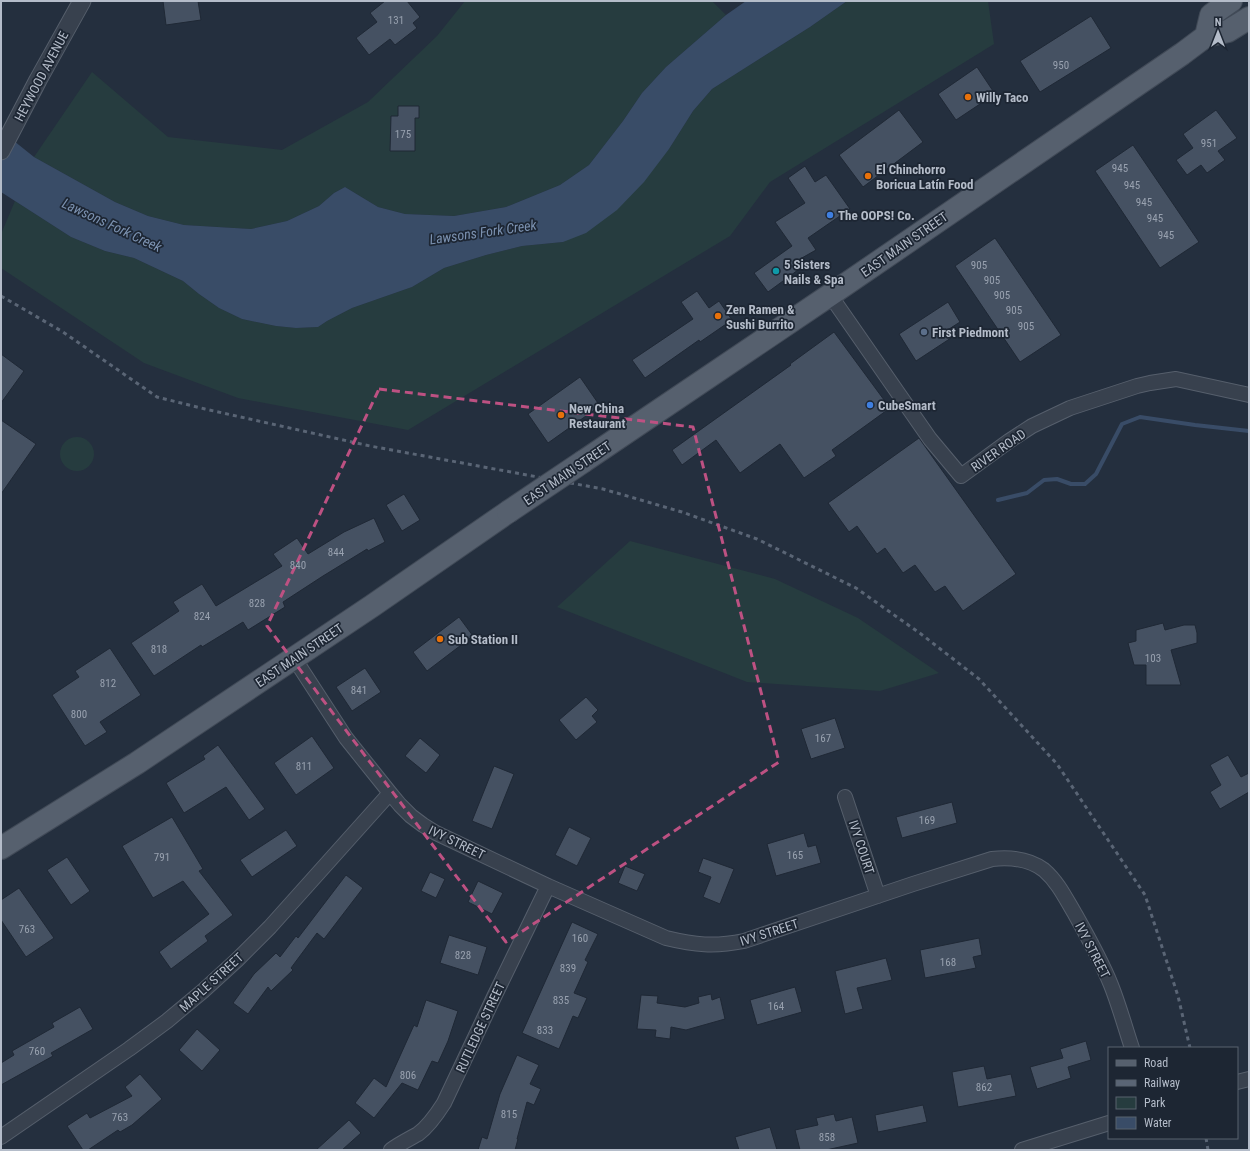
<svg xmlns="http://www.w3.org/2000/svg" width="1250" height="1151" viewBox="0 0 1250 1151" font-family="'Roboto Condensed',sans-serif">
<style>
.green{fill:#263c3f}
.water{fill:#394c67}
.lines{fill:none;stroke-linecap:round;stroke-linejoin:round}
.stream{stroke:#394c67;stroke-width:4}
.building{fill:#455162;stroke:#1f2835}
.minor-casing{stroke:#565f6c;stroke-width:16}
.tertiary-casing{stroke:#565f6c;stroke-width:19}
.primary-casing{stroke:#414a57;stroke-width:24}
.minor{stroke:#38414e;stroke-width:14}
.tertiary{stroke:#38414e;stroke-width:17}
.primary{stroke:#56606e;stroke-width:22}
.rail{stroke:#5a6575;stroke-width:3;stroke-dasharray:4 4;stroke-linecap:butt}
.primary-bridge-casing{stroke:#414a57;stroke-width:24;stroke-linecap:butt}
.primary-bridge{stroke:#56606e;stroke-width:22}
.marked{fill:none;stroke:#bd5182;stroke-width:3;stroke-dasharray:8 5;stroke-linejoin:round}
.food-dot{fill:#e8710a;stroke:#1d2633;stroke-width:1.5}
.shop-dot{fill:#3f7fe0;stroke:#1d2633;stroke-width:1.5}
.culture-dot{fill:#0f9aa8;stroke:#1d2633;stroke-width:1.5}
.service-dot{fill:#5c6f8a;stroke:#1d2633;stroke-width:1.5}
.labels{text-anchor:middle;stroke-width:3.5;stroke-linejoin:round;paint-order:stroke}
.number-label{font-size:11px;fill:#98a1af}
.street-label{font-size:13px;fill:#b4bcc9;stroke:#1d2633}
.poi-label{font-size:13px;font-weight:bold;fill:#b4bcc9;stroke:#1d2633;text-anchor:start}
.water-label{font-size:14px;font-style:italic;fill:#7c92b1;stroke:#1d2633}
</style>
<rect width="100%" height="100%" fill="#242f3e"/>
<path class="green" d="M 465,1 L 712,1 L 726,15 L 666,67 L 642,93 L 623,121 L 589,165 L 560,185 L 506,207 L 454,216 L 405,214 L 378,207 L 345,187 L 334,193 L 319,206 L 287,221 L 251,229 L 184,225 L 148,216 L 115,202 L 34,157 L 92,72 L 168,137 L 282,150 L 368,102 L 437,36 Z
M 847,1 L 988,1 L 994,44 L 770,182 L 730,236 L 408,430 L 238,398 L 144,363 L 1,268 L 1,234 L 15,201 L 71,237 L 105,251 L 134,258 L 183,281 L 199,294 L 219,308 L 242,319 L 276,326 L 296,328 L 318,327 L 327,321 L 352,308 L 412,287 L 444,268 L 486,255 L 522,246 L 563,242 L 669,149 L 693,111 L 712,89 L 810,27 Z
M60 454a17 17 0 1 1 34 0a17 17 0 1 1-34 0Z
M 630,541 L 775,579 L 858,618 L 939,673 L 880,691 L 747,682 L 557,607 Z"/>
<path class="water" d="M 746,1 L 847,1 L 810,27 L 712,89 L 693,111 L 669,149 L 644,182 L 617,210 L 586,233 L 563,242 L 522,246 L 486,255 L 444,268 L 412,287 L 352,308 L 327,321 L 318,327 L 296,328 L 276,326 L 242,319 L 219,308 L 199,294 L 183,281 L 134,258 L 105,251 L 71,237 L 1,192 L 1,128 L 4,133 L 34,157 L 115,202 L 148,216 L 184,225 L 251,229 L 287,221 L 319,206 L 334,193 L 345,187 L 378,207 L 405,214 L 454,216 L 506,207 L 560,185 L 589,165 L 623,121 L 642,93 L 666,67 L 726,15 Z"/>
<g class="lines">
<path class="stream" d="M 998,500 L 1027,493 L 1044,480 L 1057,479 L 1071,484 L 1085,484 L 1096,474 L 1122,424 L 1140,417 L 1195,425 L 1249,431"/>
</g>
<path class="building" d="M 163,1 L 198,1 L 201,20 L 166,25 Z
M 385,1 L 407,1 L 420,17 L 413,23 L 417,28 L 395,45 L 390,39 L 369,55 L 356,38 L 377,22 L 370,13 Z
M 1091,16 L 1111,48 L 1040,92 L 1020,61 Z
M 977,67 L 995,94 L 956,120 L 938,94 Z
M 398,106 L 419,106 L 419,118 L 415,118 L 415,151 L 390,151 L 391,116 L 398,116 Z
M 899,110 L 923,142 L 863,187 L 839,155 Z
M 1216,110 L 1237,138 L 1218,151 L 1225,160 L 1207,173 L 1201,165 L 1187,175 L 1176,160 L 1193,148 L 1183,134 Z
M 1133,145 L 1199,242 L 1160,268 L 1095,171 Z
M 805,166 L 815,182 L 826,175 L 850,209 L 808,238 L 816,250 L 793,263 L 798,270 L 768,292 L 754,273 L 792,246 L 775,222 L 805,203 L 788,178 Z
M 995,238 L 1061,335 L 1020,362 L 955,266 Z
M 697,291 L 709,308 L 719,301 L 732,320 L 700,342 L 699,340 L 645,378 L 632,360 L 693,319 L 681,302 Z
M 948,302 L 960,322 L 946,331 L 951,338 L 916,361 L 899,334 Z
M 834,332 L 890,408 L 832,450 L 836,456 L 804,478 L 780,444 L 740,473 L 716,440 L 682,465 L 672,450 L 791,365 L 790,364 Z
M 1,354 L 24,371 L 1,403 Z
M 580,377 L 600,406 L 548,443 L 528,414 Z
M 1,420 L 36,444 L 1,494 Z
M 919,438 L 1016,574 L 963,611 L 945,586 L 935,592 L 915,565 L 903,573 L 885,548 L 877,554 L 857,526 L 849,532 L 828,503 Z
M 404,494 L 420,520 L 402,531 L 386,505 Z
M 374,518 L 385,542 L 368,551 L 367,549 L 323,576 L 283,602 L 285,607 L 248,630 L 243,622 L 202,647 L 201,645 L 154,676 L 131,643 L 179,611 L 173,602 L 202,584 L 216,606 L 282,566 L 273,554 L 297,538 L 308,554 L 344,532 Z
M 459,617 L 473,636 L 427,671 L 413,652 Z
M 1163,623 L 1165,630 L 1184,625 L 1195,625 L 1197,633 L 1197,643 L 1171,650 L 1181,685 L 1146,685 L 1146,665 L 1134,665 L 1128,643 L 1136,641 L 1136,630 Z
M 110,648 L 141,695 L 100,722 L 107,732 L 85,746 L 52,695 L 79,677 L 75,671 Z
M 365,668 L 381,692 L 352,711 L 336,687 Z
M 586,697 L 598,710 L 592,716 L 597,722 L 576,740 L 559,720 Z
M 835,718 L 845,748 L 811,759 L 801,729 Z
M 312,736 L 334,768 L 296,795 L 274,763 Z
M 420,738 L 440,755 L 426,773 L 405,756 Z
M 218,745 L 265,809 L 249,820 L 226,787 L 184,813 L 166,783 L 205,759 L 203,756 Z
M 1228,755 L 1241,777 L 1249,773 L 1249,792 L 1220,809 L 1210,792 L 1221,785 L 1210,765 Z
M 494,766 L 514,774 L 492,829 L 472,821 Z
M 952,802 L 957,823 L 902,838 L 896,817 Z
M 172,817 L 203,869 L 199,871 L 233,915 L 205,936 L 208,941 L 171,969 L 159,952 L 209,914 L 183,881 L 153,898 L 122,846 Z
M 569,827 L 591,838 L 577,866 L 555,855 Z
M 286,830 L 297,846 L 252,877 L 240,860 Z
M 804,833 L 808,847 L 816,845 L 821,863 L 776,876 L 767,844 Z
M 67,857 L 90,891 L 71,905 L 47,870 Z
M 703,858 L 734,869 L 720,904 L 703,897 L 711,877 L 698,872 Z
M 625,866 L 645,874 L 637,891 L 618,883 Z
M 430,872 L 445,879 L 436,898 L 421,891 Z
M 346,875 L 363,888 L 324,939 L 317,933 L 291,968 L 293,970 L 271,991 L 268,987 L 248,1014 L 233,1003 L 254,974 L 276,953 L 280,957 L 296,936 L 298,938 Z
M 478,881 L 503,893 L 492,914 L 468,902 Z
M 19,888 L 54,938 L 26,957 L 1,920 L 1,900 Z
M 572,922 L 598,934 L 585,960 L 588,962 L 574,993 L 587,998 L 578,1018 L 573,1016 L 559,1049 L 522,1033 Z
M 449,935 L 487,947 L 478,975 L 440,963 Z
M 979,938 L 982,955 L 973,957 L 976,968 L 925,978 L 920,950 Z
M 886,958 L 892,980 L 857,988 L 863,1009 L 845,1014 L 835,971 Z
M 795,987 L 802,1012 L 757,1025 L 750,1000 Z
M 711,994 L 712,1000 L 720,997 L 725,1019 L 686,1030 L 671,1027 L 670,1039 L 655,1037 L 656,1030 L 637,1029 L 641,995 L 658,996 L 657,1003 L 685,1007 L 699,1003 L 698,997 Z
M 426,1000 L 458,1011 L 448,1041 L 438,1063 L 432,1061 L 418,1090 L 402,1083 L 374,1118 L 355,1103 L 374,1078 L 386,1087 L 414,1025 L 417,1027 Z
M 80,1007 L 93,1029 L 51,1053 L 53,1056 L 1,1085 L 1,1063 L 14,1055 L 12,1051 L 54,1027 L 52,1023 Z
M 197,1029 L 220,1050 L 202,1071 L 179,1050 Z
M 1086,1041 L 1091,1060 L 1068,1067 L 1071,1078 L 1037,1089 L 1030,1067 L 1063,1058 L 1060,1049 Z
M 517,1055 L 539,1065 L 530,1084 L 541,1089 L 534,1105 L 527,1102 L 517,1139 L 518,1139 L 515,1150 L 478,1150 L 482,1137 L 487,1139 L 500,1094 Z
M 984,1066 L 987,1079 L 1011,1074 L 1016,1096 L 958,1107 L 952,1072 Z
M 140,1074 L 162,1099 L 132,1125 L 120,1132 L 118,1130 L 88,1150 L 83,1150 L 67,1126 L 87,1113 L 90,1118 L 132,1096 L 125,1087 Z
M 923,1105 L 927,1122 L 878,1132 L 875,1115 Z
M 834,1114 L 836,1121 L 852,1117 L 858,1143 L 826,1150 L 800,1150 L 795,1130 L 818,1125 L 816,1118 Z
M 349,1120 L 361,1133 L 342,1150 L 316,1150 Z
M 770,1127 L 777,1150 L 739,1150 L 735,1137 Z"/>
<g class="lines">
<defs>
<path id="minor" d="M 830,295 L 930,439 L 961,476 L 1009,441 L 1032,426 L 1070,408 L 1137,386 L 1150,383 L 1176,379 L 1249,395
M 294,658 L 346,738 L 390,793 L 400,805 L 411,816 L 423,825 L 436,833 L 548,886 L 666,938 C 695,945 714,947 744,941 L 913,884 L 992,859 C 1010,857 1028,858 1044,870 C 1058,882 1066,899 1075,914 C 1088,937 1101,960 1111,985 C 1119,1005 1125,1027 1132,1048
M 845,797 L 878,896
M 1237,1082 L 1249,1079
M 1,1137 L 129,1049 L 167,1021 L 203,991 L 237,960 L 270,927 L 390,793
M 391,1150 C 399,1144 409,1139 418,1134 C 429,1126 437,1114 444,1103 L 494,997 L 548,886
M 1022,1150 L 1109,1123"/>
<path id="tertiary" d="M 1,151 L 38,80 L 82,1"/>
<path id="primary" d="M 1206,36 L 1211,15 L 1231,1
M 584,461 L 830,295 L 1182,54 L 1206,36 L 1228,31 L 1249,18
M 1,848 L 137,763 L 372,606 L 508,512"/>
</defs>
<use href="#minor" class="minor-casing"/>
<use href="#tertiary" class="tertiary-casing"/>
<use href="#primary" class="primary-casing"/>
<use href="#minor" class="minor"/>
<use href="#tertiary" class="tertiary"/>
<use href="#primary" class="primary"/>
<path class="rail" d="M 1,296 L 63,332 L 157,397 L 205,409 L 370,446 L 603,489 L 682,512 L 757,539 L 856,588 L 921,634 L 979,679 L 1057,764 L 1145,895 L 1178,996 L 1190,1048
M 1206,1138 L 1208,1150"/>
<defs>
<path id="primary-bridge" d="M 508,512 L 584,461"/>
</defs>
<use href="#primary-bridge" class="primary-bridge-casing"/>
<use href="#primary-bridge" class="primary-bridge"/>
</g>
<path class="marked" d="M 379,389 L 693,427 L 779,762 L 506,942 L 267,626 Z"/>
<g class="food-dot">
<circle cx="968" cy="97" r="4"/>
<circle cx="868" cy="176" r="4"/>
<circle cx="718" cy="316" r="4"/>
<circle cx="561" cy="415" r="4"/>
<circle cx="440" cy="639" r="4"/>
</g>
<g class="shop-dot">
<circle cx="830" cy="215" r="4"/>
<circle cx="870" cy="405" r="4"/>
</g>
<circle class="culture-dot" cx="776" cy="271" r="4"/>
<circle class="service-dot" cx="924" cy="332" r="4"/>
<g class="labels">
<g class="number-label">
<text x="396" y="24">131</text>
<text x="1061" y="69">950</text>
<text x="403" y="138">175</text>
<text x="1209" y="147">951</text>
<text x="1120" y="172">945</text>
<text x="1132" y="189">945</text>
<text x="1144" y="206">945</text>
<text x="1155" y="222">945</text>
<text x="1166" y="239">945</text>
<text x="979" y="269">905</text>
<text x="992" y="284">905</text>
<text x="1002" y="299">905</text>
<text x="1014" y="314">905</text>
<text x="1026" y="330">905</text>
<text x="336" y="556">844</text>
<text x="298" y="569">840</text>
<text x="257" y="607">828</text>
<text x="202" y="620">824</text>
<text x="159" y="653">818</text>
<text x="1153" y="662">103</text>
<text x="108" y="687">812</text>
<text x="359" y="694">841</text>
<text x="79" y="718">800</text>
<text x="823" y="742">167</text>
<text x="304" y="770">811</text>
<text x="927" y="824">169</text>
<text x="795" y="859">165</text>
<text x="162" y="861">791</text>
<text x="27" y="933">763</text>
<text x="580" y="942">160</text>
<text x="463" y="959">828</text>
<text x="948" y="966">168</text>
<text x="568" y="972">839</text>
<text x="561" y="1004">835</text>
<text x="776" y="1010">164</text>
<text x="545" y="1034">833</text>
<text x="37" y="1055">760</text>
<text x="408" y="1079">806</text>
<text x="984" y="1091">862</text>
<text x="509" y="1118">815</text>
<text x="120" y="1121">763</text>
<text x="827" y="1141">858</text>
</g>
<g class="street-label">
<text transform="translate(41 76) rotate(-62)" y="5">HEYWOOD AVENUE</text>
<text transform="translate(904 244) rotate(-35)" y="5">EAST MAIN STREET</text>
<text transform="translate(998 450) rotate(-35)" y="5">RIVER ROAD</text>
<text transform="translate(567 473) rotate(-34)" y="5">EAST MAIN STREET</text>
<text transform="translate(299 655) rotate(-34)" y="5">EAST MAIN STREET</text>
<text transform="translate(457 842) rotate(26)" y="5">IVY STREET</text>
<text transform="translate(862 847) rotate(72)" y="5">IVY COURT</text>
<text transform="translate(769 932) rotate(-18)" y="5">IVY STREET</text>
<text transform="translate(1093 950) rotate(63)" y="5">IVY STREET</text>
<text transform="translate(211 982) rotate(-42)" y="5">MAPLE STREET</text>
<text transform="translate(480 1027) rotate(-65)" y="5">RUTLEDGE STREET</text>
</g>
<g class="poi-label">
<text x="976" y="102">Willy Taco</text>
<text x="876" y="174">El Chinchorro<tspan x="876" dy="15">Boricua Latín Food</tspan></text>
<text x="838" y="220">The OOPS! Co.</text>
<text x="784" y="269">5 Sisters<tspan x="784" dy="15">Nails &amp; Spa</tspan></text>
<text x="726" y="314">Zen Ramen &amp;<tspan x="726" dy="15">Sushi Burrito</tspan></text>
<text x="932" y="337">First Piedmont</text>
<text x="878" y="410">CubeSmart</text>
<text x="569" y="413">New China<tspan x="569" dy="15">Restaurant</tspan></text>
<text x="448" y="644">Sub Station II</text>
</g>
<g class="water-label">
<text transform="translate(112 225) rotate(25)" y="5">Lawsons Fork Creek</text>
<text transform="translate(483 232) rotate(-8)" y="5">Lawsons Fork Creek</text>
</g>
</g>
<rect width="1250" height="1151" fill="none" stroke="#b4bcc9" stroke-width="4"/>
<rect x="1108" y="1047" width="130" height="92" fill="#1d2633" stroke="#59626f"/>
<rect x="1116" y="1060" width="20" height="6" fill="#56606e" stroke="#59626f"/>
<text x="1144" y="1067" font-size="12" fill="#b4bcc9">Road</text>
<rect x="1116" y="1080" width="20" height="6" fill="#5a6575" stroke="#59626f"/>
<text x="1144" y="1087" font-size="12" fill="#b4bcc9">Railway</text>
<rect x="1116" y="1097" width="20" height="12" fill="#263c3f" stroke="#59626f"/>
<text x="1144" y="1107" font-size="12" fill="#b4bcc9">Park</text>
<rect x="1116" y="1117" width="20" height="12" fill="#394c67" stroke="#59626f"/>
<text x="1144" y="1127" font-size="12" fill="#b4bcc9">Water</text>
<g transform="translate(1218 32)" stroke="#1d2633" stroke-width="3" paint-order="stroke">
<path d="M0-3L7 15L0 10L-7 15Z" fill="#b4bcc9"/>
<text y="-6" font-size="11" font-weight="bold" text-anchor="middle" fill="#b4bcc9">N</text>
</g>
</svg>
